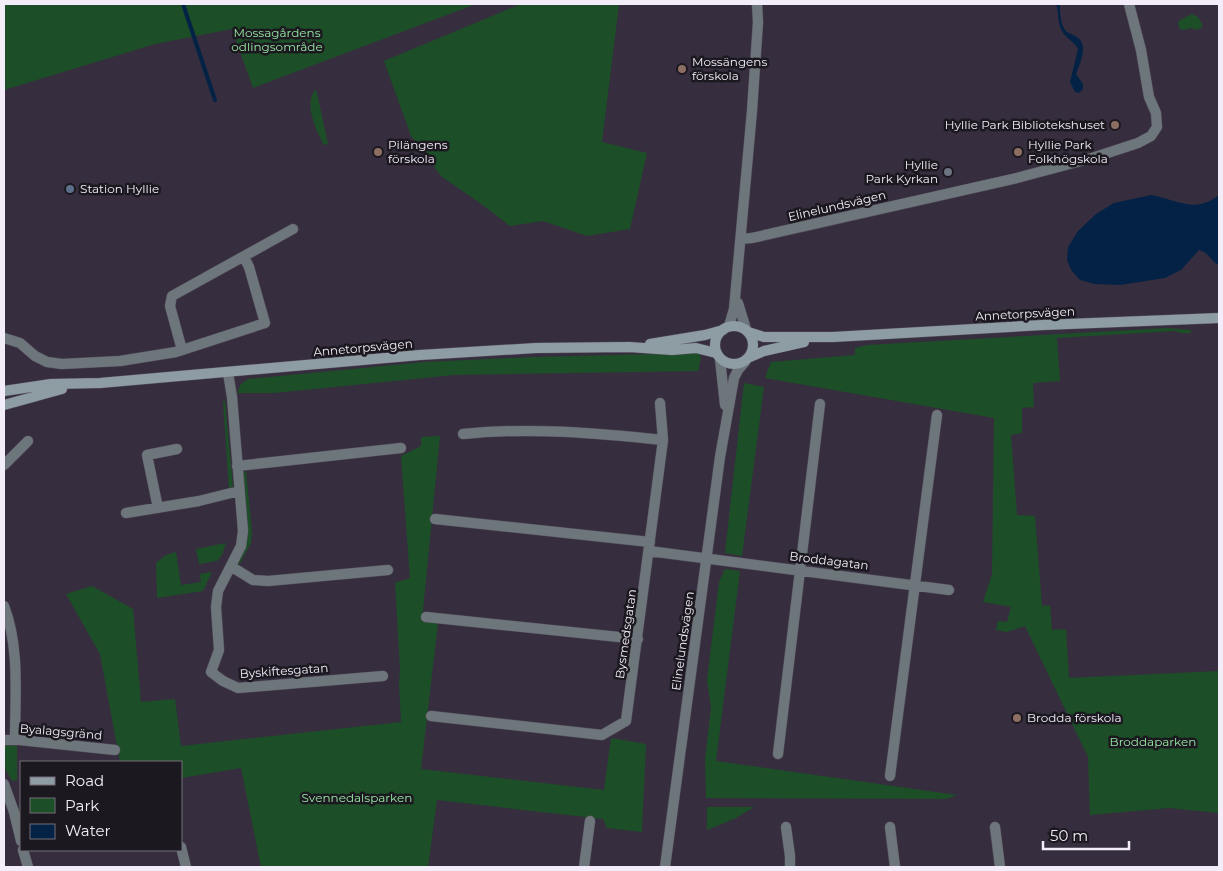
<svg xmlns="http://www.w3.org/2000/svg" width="1223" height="871" viewBox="0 0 1223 871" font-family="Montserrat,sans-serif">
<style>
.green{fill:#1c4f27}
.water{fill:#032245}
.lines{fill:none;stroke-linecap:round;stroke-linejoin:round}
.stream{stroke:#032245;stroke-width:4}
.minor-casing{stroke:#544d5c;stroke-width:11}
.tertiary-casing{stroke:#544d5c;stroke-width:11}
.secondary-casing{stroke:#544d5c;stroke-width:11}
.minor{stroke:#6d767b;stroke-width:10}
.tertiary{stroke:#6d767b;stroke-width:10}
.secondary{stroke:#8e9ca4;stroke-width:10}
.education-dot{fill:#8d6e63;stroke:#1c1820;stroke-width:2}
.worship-dot{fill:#6b7280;stroke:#1c1820;stroke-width:2}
.service-dot{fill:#5c6f8a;stroke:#1c1820;stroke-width:2}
.labels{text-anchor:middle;stroke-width:5;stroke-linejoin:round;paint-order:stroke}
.park-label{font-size:12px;fill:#96e6a2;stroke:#1c1820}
.poi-label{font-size:12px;fill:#f2edf8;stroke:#1c1820;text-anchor:start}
.street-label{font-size:12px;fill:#f2edf8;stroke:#1c1820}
</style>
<rect width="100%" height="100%" fill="#362e3e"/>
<path class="green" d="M 4,4 L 476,4 L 253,88 L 232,29 L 155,44 L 4,90 Z
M 521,4 L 619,4 L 602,142 L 647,153 L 630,229 L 587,236 L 543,221 L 510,226 L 480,203 L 442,177 L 411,136 L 384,61 Z
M 1192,14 L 1198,17 L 1202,24 L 1202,27 L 1197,30 L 1192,28 L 1183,30 L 1180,29 L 1178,23 L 1180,20 Z
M 316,89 L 328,144 L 324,145 C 316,130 303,104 316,89 Z
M 1168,328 L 1191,330 L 1191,333 L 1181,333 L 1175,331 L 1057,338 L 1060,381 L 1033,383 L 1034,407 L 1022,408 L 1022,433 L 1011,435 L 1017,515 L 1035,516 L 1042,606 L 1050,605 L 1052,630 L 1066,629 L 1069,678 L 1219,671 L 1219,813 L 1169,808 L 1090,815 L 1088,757 L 1025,626 L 1007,632 L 996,630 L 998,621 L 1007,622 L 1011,607 L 983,602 L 992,574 L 994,418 L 765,378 L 771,362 L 855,355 L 855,348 L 867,345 Z
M 699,353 L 701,358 L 698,371 L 454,375 L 274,393 L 237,393 L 241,384 L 248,379 L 425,362 L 533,357 Z
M 744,383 L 764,387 L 742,556 L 725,553 Z
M 225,401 L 233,487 L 229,488 L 223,402 Z
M 440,436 L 422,620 L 438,623 L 421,769 L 604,790 L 611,738 L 646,744 L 642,832 L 607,828 L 603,819 L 437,800 L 428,867 L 261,867 L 241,768 L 181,778 L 181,762 L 120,762 L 100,654 L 66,594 L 92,586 L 133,609 L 141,702 L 175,699 L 181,746 L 401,722 L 399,684 L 400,669 L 395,583 L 410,578 L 401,456 L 421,446 L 421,437 Z
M 246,471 L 252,532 L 251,543 L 239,565 L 238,562 C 254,529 246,509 242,474 Z
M 226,543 L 222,555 L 217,561 L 199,564 L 196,549 Z
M 176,552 L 181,585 L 201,582 L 200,574 L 212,572 L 203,591 L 157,598 L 156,563 L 166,555 Z
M 725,569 L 740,571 L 716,761 L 957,795 L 947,799 L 706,798 L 705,759 L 711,708 L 707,680 L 719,582 Z
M 7,745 L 17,746 L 17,780 L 12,781 L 4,766 L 4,746 Z
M 707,807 L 754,807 L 736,818 L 707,830 Z"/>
<path class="water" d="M 1056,4 L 1060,4 C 1060,12 1060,24 1066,31 C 1069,34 1073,34 1077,37 C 1089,45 1080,63 1076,74 L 1083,84 L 1083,89 L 1079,93 L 1075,92 L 1070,82 L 1078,49 C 1074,41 1066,39 1062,31 C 1057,23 1059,12 1056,4 Z
M 1151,195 C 1178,200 1195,214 1219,195 L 1219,265 C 1210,261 1210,253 1199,250 L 1181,270 L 1165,278 L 1120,285 L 1095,284 L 1080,280 L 1071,270 L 1067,260 L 1068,247 L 1078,231 L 1096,214 L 1114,203 Z"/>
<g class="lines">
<path class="stream" d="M 183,4 L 215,100"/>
<defs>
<path id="minor" d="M 741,239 L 752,238 L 1017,178 L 1092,158 L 1138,143 L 1151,136 L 1157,127 L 1156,113 L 1149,97 L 1141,50 L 1129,4
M 738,303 L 746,329
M 729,326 L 734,309 L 752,111 L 758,22 L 757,4
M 4,338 L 20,343 L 35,356 L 47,362 L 62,364 L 120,361 L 176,352 L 265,323 L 249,267 L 244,257
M 182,350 L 170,306 L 172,296 L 293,229
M 228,373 L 232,397 L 243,531 L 241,546 L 218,591 L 216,607 L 219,650 L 211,672 L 223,681 L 238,688 L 383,676
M 463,434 C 529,427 597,433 663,440
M 4,465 L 28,441
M 237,466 L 401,448
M 158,508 L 147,455 L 177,449
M 126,513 L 199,501 L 239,491
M 435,519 L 650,542
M 649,551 L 949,590
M 232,567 L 253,580 L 268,581 L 388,570
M 4,606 C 20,647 15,696 15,740
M 426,617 L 638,639
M 431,716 L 602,735 L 626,721 L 663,440 L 660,403
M 4,740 L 20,740 L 115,750
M 778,754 L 820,404
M 890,776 L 937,415
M 4,784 L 14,812 L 21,841
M 786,827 L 790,856 L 790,867
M 890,827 L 895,867
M 995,827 L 1000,867
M 181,847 L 186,867
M 23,850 L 28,867
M 584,867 L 590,821"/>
<path id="tertiary" d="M 720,359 L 725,405
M 665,867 L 720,457 L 734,378 L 738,370 L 745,362"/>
<path id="secondary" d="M715 345a19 19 0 1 1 38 0a19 19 0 1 1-38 0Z
M 748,332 L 764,337 L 833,337 L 1043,325 L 1219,318
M 650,344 L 705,335 L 723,330
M 750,357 L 764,351 L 804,342
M 4,391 L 51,384 L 100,383 L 420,355 L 536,348 L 629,347 L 672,350 L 696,348 L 716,353
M 4,405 L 62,389"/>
</defs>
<use href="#minor" class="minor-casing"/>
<use href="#tertiary" class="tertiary-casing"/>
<use href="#secondary" class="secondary-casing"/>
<use href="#minor" class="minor"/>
<use href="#tertiary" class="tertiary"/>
<use href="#secondary" class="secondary"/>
</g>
<g class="education-dot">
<circle cx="682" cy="69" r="5"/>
<circle cx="1115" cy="125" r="5"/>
<circle cx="378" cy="152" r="5"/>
<circle cx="1018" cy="152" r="5"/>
<circle cx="1017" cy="718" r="5"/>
</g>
<circle class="worship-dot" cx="948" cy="172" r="5"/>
<circle class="service-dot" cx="70" cy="189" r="5"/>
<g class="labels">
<g class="park-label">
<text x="277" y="37">Mossagårdens<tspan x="277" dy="14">odlingsområde</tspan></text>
<text x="1153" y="746">Broddaparken</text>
<text x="357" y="802">Svennedalsparken</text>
</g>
<g class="poi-label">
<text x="692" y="66">Mossängens<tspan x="692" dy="14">förskola</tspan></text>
<text x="1105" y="129" text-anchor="end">Hyllie Park Bibliotekshuset</text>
<text x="388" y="149">Pilängens<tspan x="388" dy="14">förskola</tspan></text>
<text x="1028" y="149">Hyllie Park<tspan x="1028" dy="14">Folkhögskola</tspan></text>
<text x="938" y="169" text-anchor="end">Hyllie<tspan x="938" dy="14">Park Kyrkan</tspan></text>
<text x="80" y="193">Station Hyllie</text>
<text x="1027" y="722">Brodda förskola</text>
</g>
<g class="street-label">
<text transform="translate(837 206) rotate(-13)" y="4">Elinelundsvägen</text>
<text transform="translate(1025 314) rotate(-3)" y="4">Annetorpsvägen</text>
<text transform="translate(363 348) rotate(-5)" y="4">Annetorpsvägen</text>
<text transform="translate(829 561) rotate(7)" y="4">Broddagatan</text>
<text transform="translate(626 634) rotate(-82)" y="4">Bysmedsgatan</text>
<text transform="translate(683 641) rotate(-82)" y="4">Elinelundsvägen</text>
<text transform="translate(284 671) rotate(-4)" y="4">Byskiftesgatan</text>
<text transform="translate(61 732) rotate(5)" y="4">Byalagsgränd</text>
</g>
</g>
<rect width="1223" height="871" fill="none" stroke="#f2edf8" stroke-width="10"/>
<rect x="20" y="761" width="162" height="90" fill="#1c1820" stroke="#726d76"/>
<rect x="30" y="777" width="25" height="8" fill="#8e9ca4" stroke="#726d76"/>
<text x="65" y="786" font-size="15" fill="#f2edf8">Road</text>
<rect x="30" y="798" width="25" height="15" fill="#1c4f27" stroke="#726d76"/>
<text x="65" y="811" font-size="15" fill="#f2edf8">Park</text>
<rect x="30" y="824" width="25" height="15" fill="#032245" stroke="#726d76"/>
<text x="65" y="836" font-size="15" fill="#f2edf8">Water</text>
<path d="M1043 841v8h86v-8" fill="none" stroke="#f2edf8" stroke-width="2.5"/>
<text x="1050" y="841" font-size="15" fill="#f2edf8" stroke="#1c1820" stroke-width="4" paint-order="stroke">50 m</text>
</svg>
